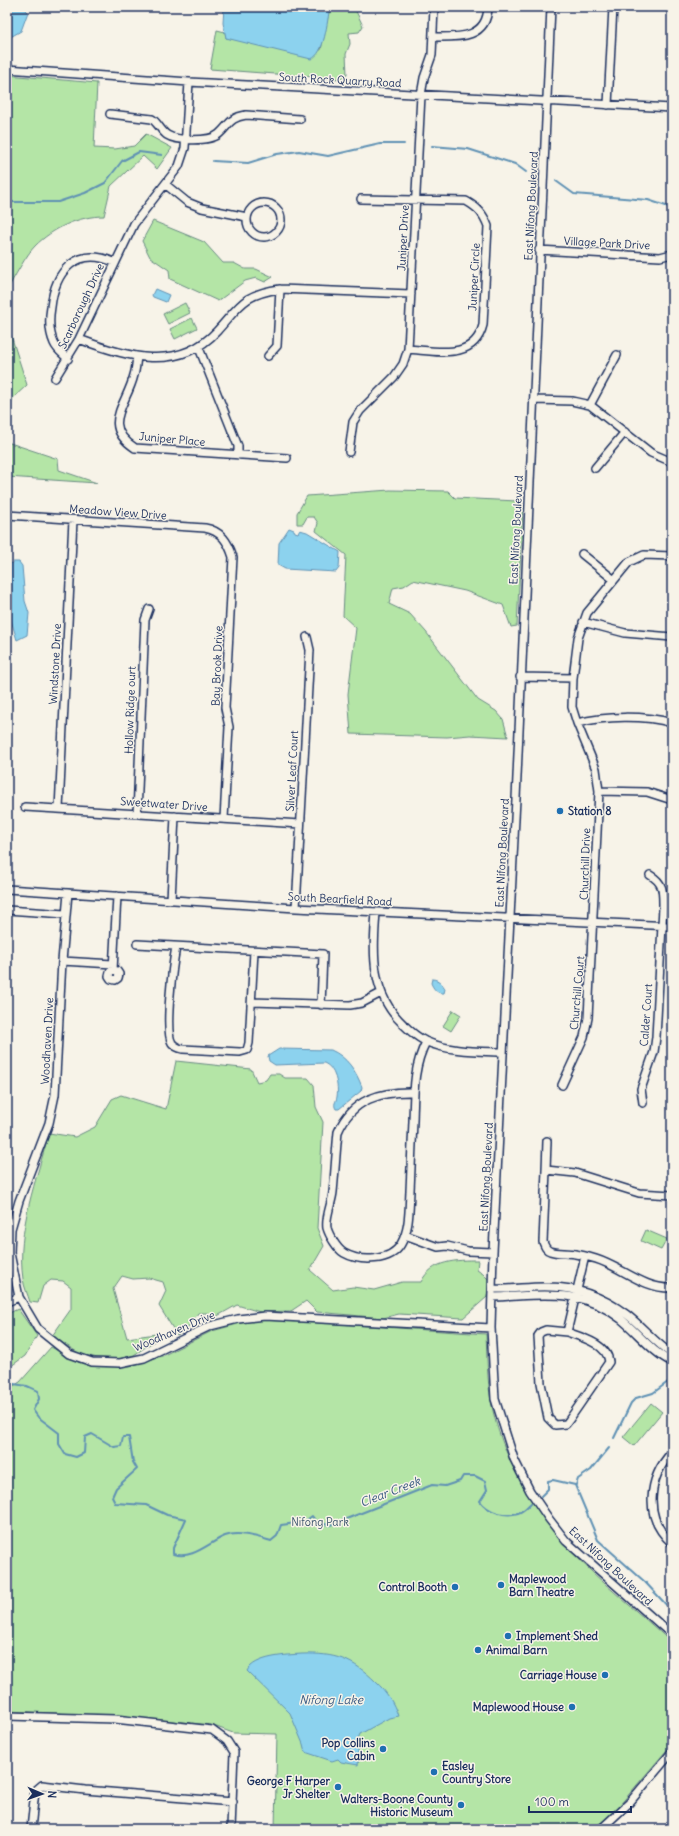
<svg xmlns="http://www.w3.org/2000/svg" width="679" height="1836" viewBox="0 0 679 1836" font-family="Delius,sans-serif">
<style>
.green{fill:#b4e5a6;stroke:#688a82}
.water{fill:#8cd2ee;stroke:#5f91b4}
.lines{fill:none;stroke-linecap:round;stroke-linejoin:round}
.stream{stroke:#5f91b4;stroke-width:2}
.minor-casing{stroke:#1b2f5e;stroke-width:10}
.minor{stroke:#f7f3e8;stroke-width:7}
.poi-dot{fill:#1f6fb2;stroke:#f7f3e8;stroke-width:1.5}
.labels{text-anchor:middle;stroke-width:3;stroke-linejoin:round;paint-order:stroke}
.street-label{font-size:11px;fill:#1b2f5e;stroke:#f7f3e8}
.poi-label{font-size:11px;font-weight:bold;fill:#1b2f5e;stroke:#f7f3e8;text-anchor:end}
.park-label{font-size:11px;fill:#3a536c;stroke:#f7f3e8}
.water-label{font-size:12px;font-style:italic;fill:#375882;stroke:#f7f3e8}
</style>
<rect width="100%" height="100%" fill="#f7f3e8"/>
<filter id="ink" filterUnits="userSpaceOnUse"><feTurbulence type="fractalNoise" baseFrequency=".025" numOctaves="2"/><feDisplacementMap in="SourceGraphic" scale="8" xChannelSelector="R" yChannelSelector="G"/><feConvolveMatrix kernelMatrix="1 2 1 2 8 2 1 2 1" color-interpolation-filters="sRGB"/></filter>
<g filter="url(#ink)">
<path class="green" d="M 330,7 L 354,7 L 363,26 L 359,32 L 349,33 L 350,44 L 346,54 L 347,74 L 341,79 L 210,69 L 217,30 L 225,32 L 226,38 L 321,50 Z
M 7,75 L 97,83 L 94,148 L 115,149 L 134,146 L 146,134 L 172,148 L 157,169 L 143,156 L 111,186 L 104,216 C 79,216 53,228 35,246 C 26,255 14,278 7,290 Z
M 153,221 L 204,242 L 223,263 L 234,263 L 245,269 L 256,269 L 273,277 L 265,282 L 256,278 L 245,281 L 218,301 L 170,279 L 169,270 L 150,257 L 142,241 Z
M 185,303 L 190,313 L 168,324 L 163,314 Z
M 192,318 L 197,328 L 175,339 L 170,329 Z
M 7,323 L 27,385 L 12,399 L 7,441 Z
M 7,442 L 58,459 L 59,470 L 97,483 L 7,477 Z
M 390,490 L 448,491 L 455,498 L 517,501 L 523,505 L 517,626 L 511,627 L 503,605 L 465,591 L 413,580 L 404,586 L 393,588 L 389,604 L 410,614 L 426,632 L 478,700 L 496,711 L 503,719 L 508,737 L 470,735 L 447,737 L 351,734 L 348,694 L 356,628 L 343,616 L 346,555 L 316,531 L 318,523 L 314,517 L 307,517 L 303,524 L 297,524 L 297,513 L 307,496 Z
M 453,1010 L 461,1015 L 451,1031 L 443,1026 Z
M 176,1061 L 251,1069 L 257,1082 L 266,1080 L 270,1074 L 279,1074 L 285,1078 L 308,1078 L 314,1085 L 316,1107 L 323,1122 L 317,1228 L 324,1246 L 310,1270 L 333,1290 L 353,1287 L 374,1290 L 402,1282 L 421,1282 C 432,1260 456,1260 478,1260 L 477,1270 L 483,1274 L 489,1280 L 487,1297 L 463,1318 L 399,1314 L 383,1318 L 317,1312 L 306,1301 L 291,1311 L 260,1312 L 237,1305 L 212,1319 L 208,1313 L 198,1313 L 188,1328 L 177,1335 L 159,1306 L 166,1291 L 163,1282 L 149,1278 L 133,1279 L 122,1276 L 113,1289 L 127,1338 L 156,1334 L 160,1337 L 134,1355 L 111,1361 L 80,1354 L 52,1336 L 71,1309 L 71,1287 L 63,1281 L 51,1280 L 43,1286 L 38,1303 L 30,1302 C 28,1295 24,1287 23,1279 C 16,1232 37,1178 49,1133 L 75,1137 L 95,1127 L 112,1099 L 121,1095 L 166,1109 Z
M 646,1230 L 667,1239 L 661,1250 L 641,1241 Z
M 18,1309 L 37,1336 L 25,1356 L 7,1369 L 7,1314 Z
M 252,1320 L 294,1321 L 486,1334 C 487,1356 487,1379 491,1401 C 500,1453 534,1513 571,1551 C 602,1584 639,1612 672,1643 L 672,1744 L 613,1813 L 593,1829 L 275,1829 L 277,1734 L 233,1733 L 211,1725 L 118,1716 L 7,1711 L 7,1390 L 20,1382 L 51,1347 L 76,1361 L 77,1356 L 78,1362 L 94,1366 L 130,1366 L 162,1356 L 212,1331 Z
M 651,1403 L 662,1412 L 634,1446 L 623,1437 Z"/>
<path class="water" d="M 7,7 L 23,7 L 28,12 L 21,31 L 7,39 Z
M 224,7 L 330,7 C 327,21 325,54 311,59 L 226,38 L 223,23 Z
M 155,289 L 169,295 L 166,302 L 153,297 L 152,295 Z
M 289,528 L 294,530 L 295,532 L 298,533 L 300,530 L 307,532 L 340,552 L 339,568 L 336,572 L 285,569 L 278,565 L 279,543 Z
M 13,562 L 19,562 L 22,566 L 25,601 L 29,613 L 27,635 L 17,640 L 11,620 L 11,639 L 7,644 L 7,567 Z
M 432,979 C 438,979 443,984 445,989 L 444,993 C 437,994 433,988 431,983 Z
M 279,1049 L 331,1050 C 347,1057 356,1071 362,1087 L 361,1091 L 339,1109 L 336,1109 C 333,1104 336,1102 337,1097 C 339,1086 335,1067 324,1063 L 275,1065 L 269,1061 L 268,1056 Z
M 302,1654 C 335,1653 353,1659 376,1682 C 386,1691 394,1703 398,1716 L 389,1718 L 360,1734 C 355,1743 360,1754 358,1765 L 341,1762 L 338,1759 L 332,1761 L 305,1752 L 303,1744 L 290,1713 L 247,1671 C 255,1656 287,1655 302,1654 Z"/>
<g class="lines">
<path class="stream" d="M 432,146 L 468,149 L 515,164 L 526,172
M 213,161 L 248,163 L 277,154 L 299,151 L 328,156 L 380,144 L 404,144
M 556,181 L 574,194 L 648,200 L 672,208
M 7,202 L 58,202 L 85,193 L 105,183 L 122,161 L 139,152 L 162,155
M 7,1383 L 27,1386 L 38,1391 L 39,1399 L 33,1410 L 38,1417 L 59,1433 L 59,1444 L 65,1454 L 76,1457 L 84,1453 L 85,1437 L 92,1434 L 114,1447 L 121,1446 L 123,1437 L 129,1437 L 133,1462 L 137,1469 L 116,1488 L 112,1497 L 115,1503 L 146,1505 L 167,1515 L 186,1519 L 173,1548 L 173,1554 C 193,1560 208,1543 225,1536 C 239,1531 257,1537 271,1541 L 277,1536 L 281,1525 L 304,1522 L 312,1516 L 317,1523 L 331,1525 L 432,1485 L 445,1486 L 460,1481 L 463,1476 L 475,1476 L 485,1481 L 487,1490 L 480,1501 C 488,1512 505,1517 518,1513 C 523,1512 528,1506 531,1503
M 614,1438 L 631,1403 L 636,1398 L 653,1393 L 672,1379
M 576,1485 L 578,1479 L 591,1470 L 609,1448
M 541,1496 L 548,1489 L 548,1481 L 553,1480 L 575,1485 L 598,1540 L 645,1582 L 672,1611"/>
<defs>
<path id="minor" d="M 551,7 L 516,799 L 493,1252 L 491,1328 L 495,1399 L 514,1459 L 530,1491 L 549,1519 L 566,1541 L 672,1635
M 433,37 C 456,37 487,40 488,7
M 7,69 L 189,82 L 672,108
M 608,105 L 613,7
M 110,114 L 152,119 C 158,123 161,131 167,135 C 176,141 210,142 219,134 C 230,124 229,118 246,115 L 300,119
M 165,184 L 187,202 L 202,208 L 247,217
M 361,199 L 466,201 C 478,208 483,213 488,226 L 483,325 C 474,361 437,351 408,349
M247 220a17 17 0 1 1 34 0a17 17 0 1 1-34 0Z
M 539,250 L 660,257 L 672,254
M 79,339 C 126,357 178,373 217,331 C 240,306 243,294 280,289 L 411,294
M 199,348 L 238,446 L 238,455
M 268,356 L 277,346 L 280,289
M 137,357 C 136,363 136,369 134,375 C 127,405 100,425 135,448 L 287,458
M 68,359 C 63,354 57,350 54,343 C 49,332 49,319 51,307 C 55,271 76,246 114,262
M 55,378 L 79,339 L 134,224 L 179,166 L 185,148 L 189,82
M 534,400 L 572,401 L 590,405 L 651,453 L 672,462
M 590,405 L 617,355
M 349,452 L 353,422 L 360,411 L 394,377 L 403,364 L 408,349 L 421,95 L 424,78 L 432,55 L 434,7
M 595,468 L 625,432
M 7,515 L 205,528 C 221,531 228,541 233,557 L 225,708 L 229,727 L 224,819
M 582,554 L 613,579
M 583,622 L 625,633 L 672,637
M 520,677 L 573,678
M 577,723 C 605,716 644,715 672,723
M 599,791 L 647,792 L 672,800
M 25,807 L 300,824
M 59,809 L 73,520
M 137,814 L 145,620 L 149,609
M 7,889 L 296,908 L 672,926
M 68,893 L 62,961 L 55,1095 L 49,1123 L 19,1201 L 11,1229 L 10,1253 L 19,1297 L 38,1329 L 69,1354 L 92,1362 L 120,1363 L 144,1358 L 210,1326 L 238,1319 L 265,1316 L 491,1328
M 171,900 L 175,816
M 296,908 L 310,650 L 307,637
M 7,910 L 65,914
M 376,912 C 373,953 370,994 404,1025 C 410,1031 417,1037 425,1041 C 449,1052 478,1051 503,1052
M 137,944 L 323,954 L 321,1005
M 176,947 C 173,963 164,1031 172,1043 C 175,1047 178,1048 183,1049 L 240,1052 L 247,1050 L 249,1043 L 254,951
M 62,961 L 113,964
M 113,970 L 117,971 L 119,974 L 118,978 L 115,980 L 111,979 L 109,976 L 110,972 L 113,970 L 117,896
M 252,1002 L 350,1005 L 362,1003 L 381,993
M 562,1085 L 584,1037 L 588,1018 L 599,791 L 596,769 L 577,723 L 572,707 L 573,678 L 578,638 L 587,613 L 629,562 L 644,555 L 672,556
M 414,1092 C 381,1091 352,1099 338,1132 C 336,1152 335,1172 333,1192 C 332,1203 325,1217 327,1228 C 329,1235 337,1249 344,1253 C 360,1262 391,1262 401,1244 C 410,1229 409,1208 410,1191 C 411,1167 412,1144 413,1121 C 414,1093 413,1067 426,1042
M 643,1103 L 641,1089 L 654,1052 L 656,1037 L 663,907 C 663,892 664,883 650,875
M 546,1170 L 547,1141
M 672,1195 L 639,1193 L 575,1173 L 546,1170 L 543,1242 C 545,1247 546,1250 550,1251 C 558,1254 567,1252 575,1254 C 582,1255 589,1257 596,1259 C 622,1267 643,1289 672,1288
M 405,1235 L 438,1247 L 447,1246 L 468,1251 L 493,1252
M 492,1289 C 512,1290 530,1286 550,1287 C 578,1287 604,1298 626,1314 C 642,1326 655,1343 672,1354
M 492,1297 C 540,1296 579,1286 621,1319 C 638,1333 652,1352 672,1362
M 7,1302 L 19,1297
M 567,1332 C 581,1337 608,1344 609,1362 L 569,1420 L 566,1424 L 555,1425 L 548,1418 L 541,1383 L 538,1336 L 541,1332 L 546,1330 L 567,1332 L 585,1256
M 672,1452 C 648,1478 643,1518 672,1543
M 7,1716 L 115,1719 L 212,1730 L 227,1741 L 234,1752 L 231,1829
M 31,1829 L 35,1791 L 42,1785 L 85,1790 L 233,1802
M 601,1829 L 629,1803 L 672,1752"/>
</defs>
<use href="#minor" class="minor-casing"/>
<use href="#minor" class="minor"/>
</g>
</g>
<g class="poi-dot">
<circle cx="560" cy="811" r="4"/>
<circle cx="501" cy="1585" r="4"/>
<circle cx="455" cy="1587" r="4"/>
<circle cx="508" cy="1636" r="4"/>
<circle cx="478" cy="1650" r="4"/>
<circle cx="605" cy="1675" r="4"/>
<circle cx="572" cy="1707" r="4"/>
<circle cx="383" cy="1749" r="4"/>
<circle cx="434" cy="1772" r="4"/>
<circle cx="338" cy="1787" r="4"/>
<circle cx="461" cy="1805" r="4"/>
</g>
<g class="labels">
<g class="street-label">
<text transform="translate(340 80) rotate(3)" y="4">South Rock Quarry Road</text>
<text transform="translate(531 206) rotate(-87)" y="4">East Nifong Boulevard</text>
<text transform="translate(403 238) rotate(-87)" y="4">Juniper Drive</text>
<text transform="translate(607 243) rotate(3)" y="4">Village Park Drive</text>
<text transform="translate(474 277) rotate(-87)" y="4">Juniper Circle</text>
<text transform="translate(81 306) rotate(-65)" y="4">Scarborough Drive</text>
<text transform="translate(172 439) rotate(5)" y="4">Juniper Place</text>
<text transform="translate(118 512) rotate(4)" y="4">Meadow View Drive</text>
<text transform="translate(516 530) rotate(-87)" y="4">East Nifong Boulevard</text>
<text transform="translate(55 664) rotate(-87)" y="4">Windstone Drive</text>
<text transform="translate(217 666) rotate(-88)" y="4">Bay Brook Drive</text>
<text transform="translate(130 710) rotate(-88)" y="4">Hollow Ridge ourt</text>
<text transform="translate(292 771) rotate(-87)" y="4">Silver Leaf Court</text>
<text transform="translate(164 804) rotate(4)" y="4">Sweetwater Drive</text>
<text transform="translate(502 853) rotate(-87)" y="4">East Nifong Boulevard</text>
<text transform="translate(585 864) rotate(-88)" y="4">Churchill Drive</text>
<text transform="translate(340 899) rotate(3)" y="4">South Bearfield Road</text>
<text transform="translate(577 993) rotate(-85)" y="4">Churchill Court</text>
<text transform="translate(646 1015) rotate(-86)" y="4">Calder Court</text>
<text transform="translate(47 1041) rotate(-87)" y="4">Woodhaven Drive</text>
<text transform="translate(486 1177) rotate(-87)" y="4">East Nifong Boulevard</text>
<text transform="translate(174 1331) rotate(-23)" y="4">Woodhaven Drive</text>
<text transform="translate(611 1566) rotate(43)" y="4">East Nifong Boulevard</text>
</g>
<g class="poi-label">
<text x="568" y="815" text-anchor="start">Station 8</text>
<text x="509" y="1583" text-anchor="start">Maplewood<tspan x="509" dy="13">Barn Theatre</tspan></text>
<text x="447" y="1591">Control Booth</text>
<text x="516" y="1640" text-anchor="start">Implement Shed</text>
<text x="486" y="1654" text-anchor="start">Animal Barn</text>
<text x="597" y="1679">Carriage House</text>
<text x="564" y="1711">Maplewood House</text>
<text x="375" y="1747">Pop Collins<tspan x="375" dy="13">Cabin</tspan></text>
<text x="442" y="1770" text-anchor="start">Easley<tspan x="442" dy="13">Country Store</tspan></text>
<text x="330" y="1785">George F Harper<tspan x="330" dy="13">Jr Shelter</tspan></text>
<text x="453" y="1803">Walters-Boone County<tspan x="453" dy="13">Historic Museum</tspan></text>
</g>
<g class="park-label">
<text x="320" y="1526">Nifong Park</text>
</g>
<g class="water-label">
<text transform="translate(390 1492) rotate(-21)" y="4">Clear Creek</text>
<text x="331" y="1704">Nifong Lake</text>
</g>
</g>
<rect width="679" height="1836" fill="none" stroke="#f7f3e8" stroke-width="24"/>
<rect x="12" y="12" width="655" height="1812" fill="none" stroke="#1b2f5e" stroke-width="1.5" filter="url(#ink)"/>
<g transform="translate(42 1794) rotate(92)" stroke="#f7f3e8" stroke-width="3" paint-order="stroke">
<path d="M0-3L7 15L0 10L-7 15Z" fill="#1b2f5e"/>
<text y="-6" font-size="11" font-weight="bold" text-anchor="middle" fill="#1b2f5e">N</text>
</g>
<path d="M529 1806v6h102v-6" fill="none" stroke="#1b2f5e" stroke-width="2"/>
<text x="535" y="1806" font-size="12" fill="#1b2f5e" stroke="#f7f3e8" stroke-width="3" paint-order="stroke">100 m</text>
</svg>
